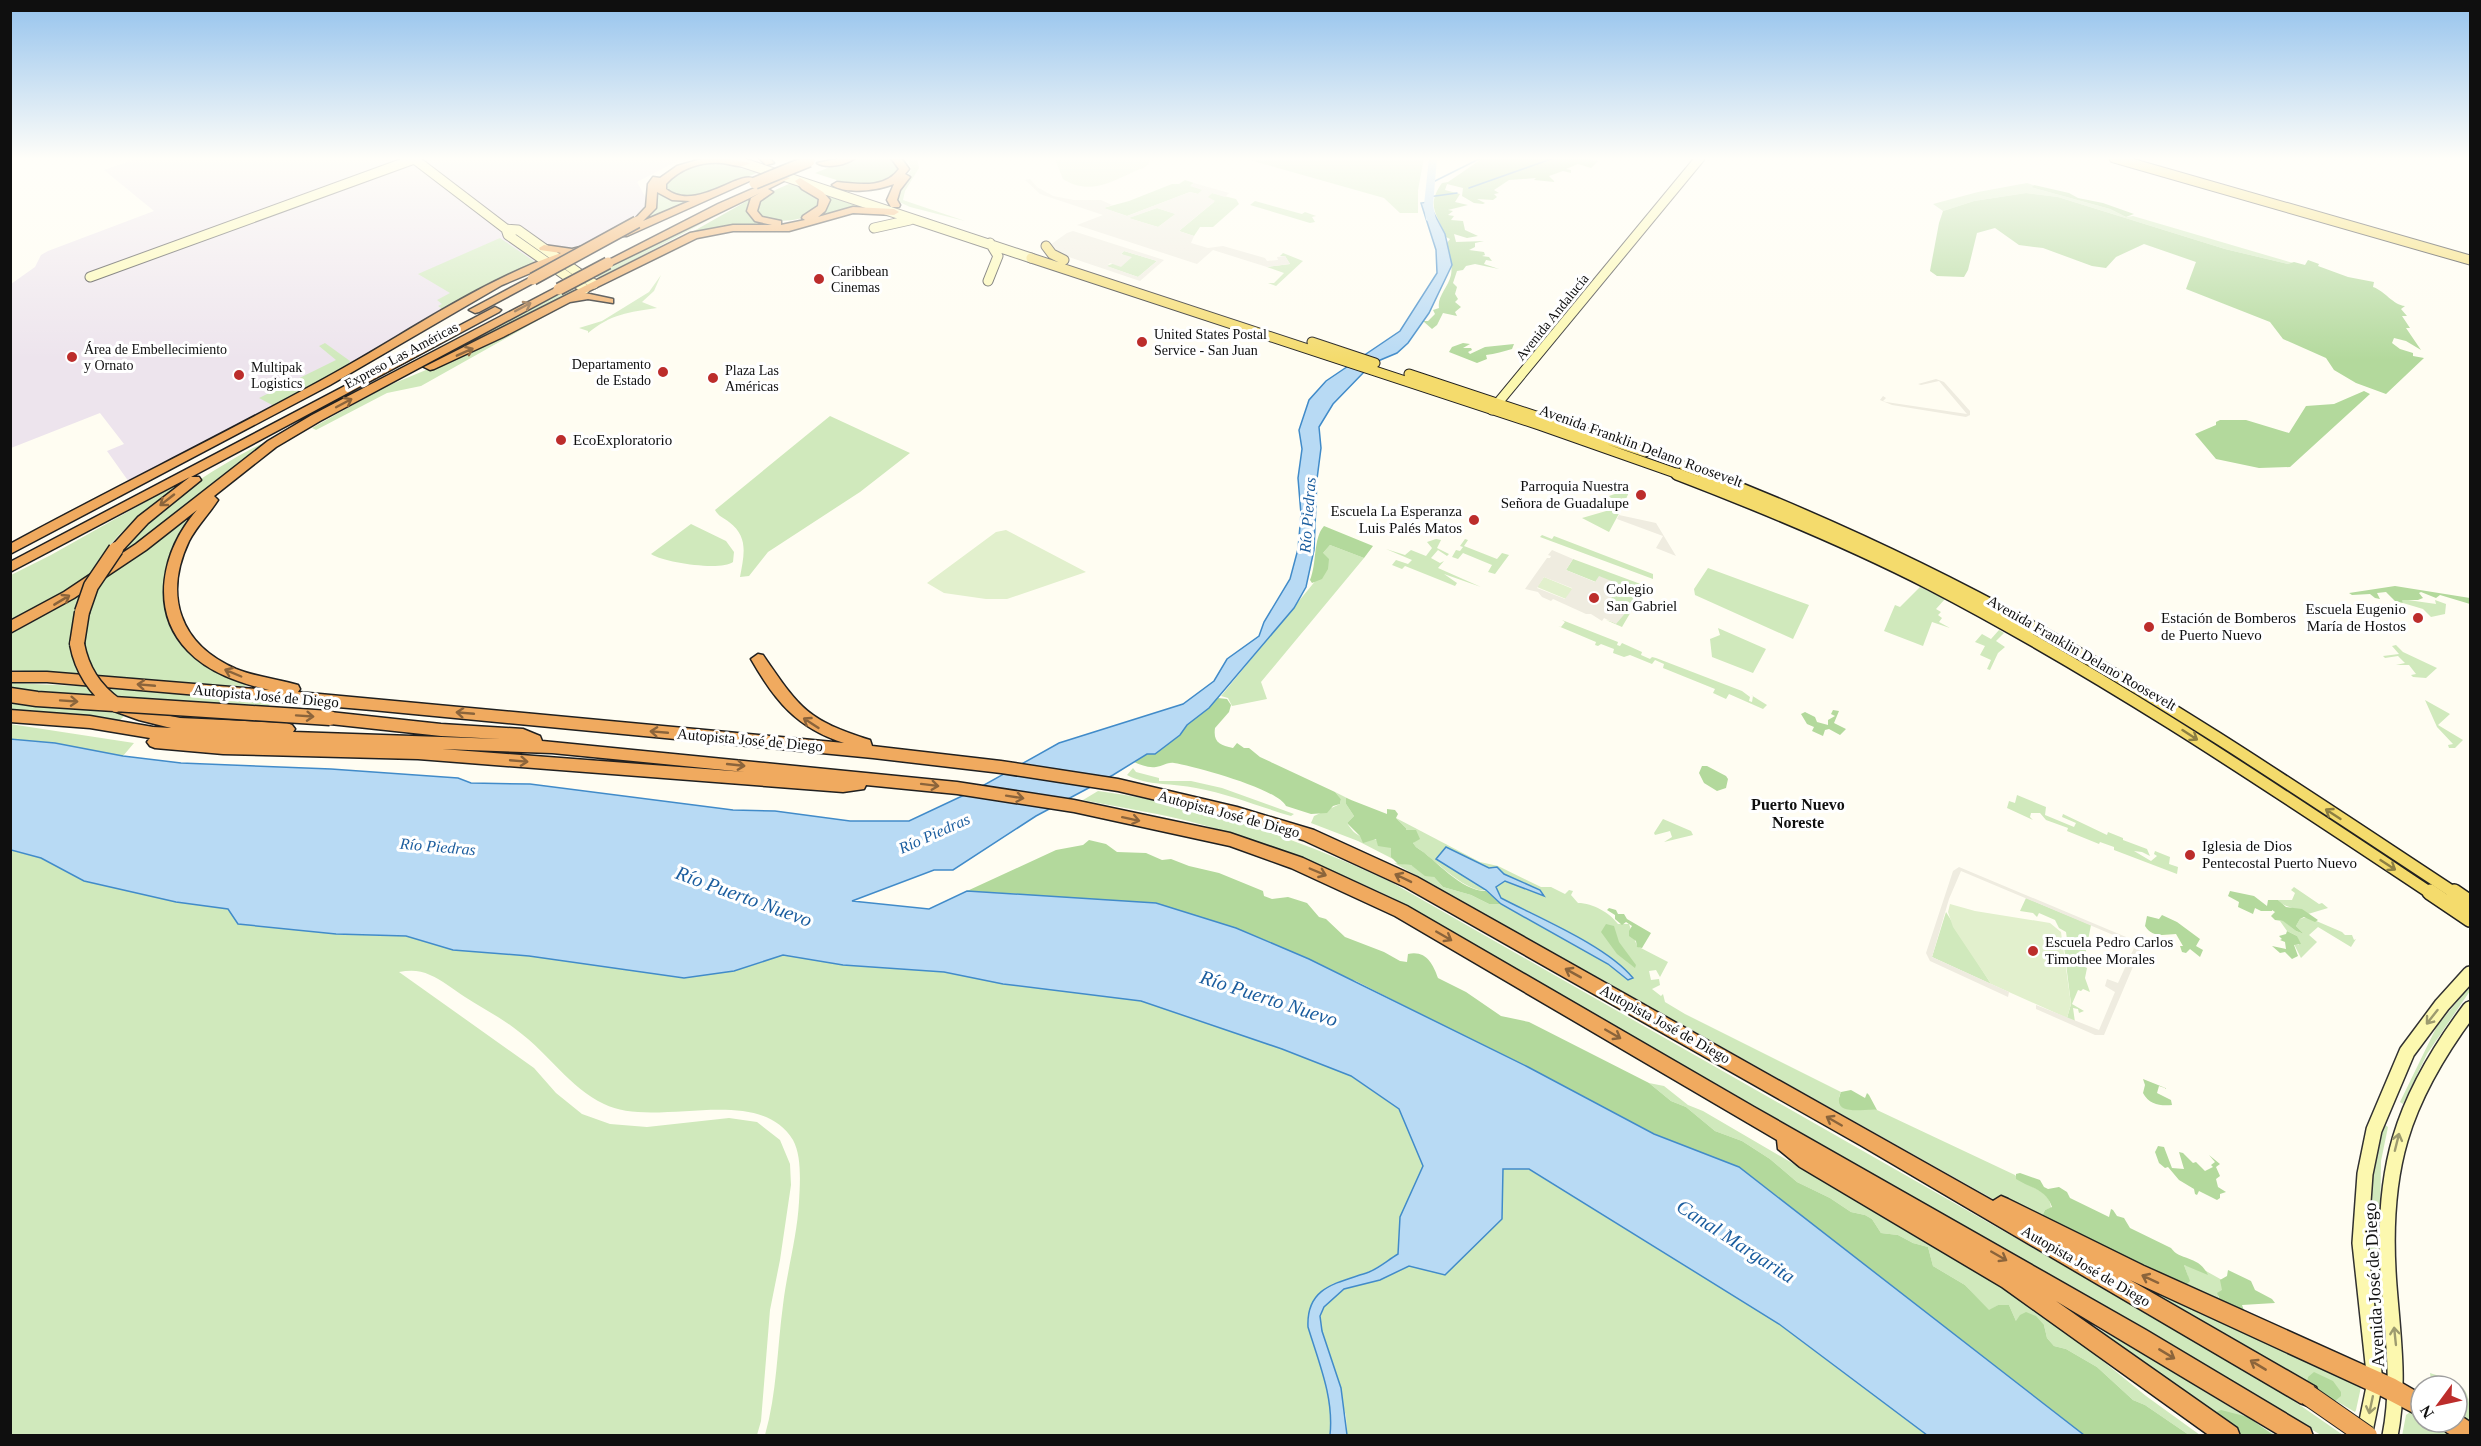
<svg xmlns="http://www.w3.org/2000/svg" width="2481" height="1446" viewBox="0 0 2481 1446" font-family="Georgia,serif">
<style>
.industrial{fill:#ede4ed}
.green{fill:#d0e9bc}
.forest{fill:#b3d99c}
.pitch{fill:#e2f0cd}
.plaza{fill:#efece0;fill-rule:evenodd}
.water{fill:#b8daf4;stroke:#418bc9;stroke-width:1.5}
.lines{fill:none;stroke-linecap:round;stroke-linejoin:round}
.stream{stroke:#418bc9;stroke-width:1.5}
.river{fill:#b8daf4;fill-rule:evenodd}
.secondary-far1-casing{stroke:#313131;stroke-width:11}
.secondary-casing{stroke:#313131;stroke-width:18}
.primary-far2-casing{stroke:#202020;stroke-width:11}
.primary-far1-casing{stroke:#202020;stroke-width:14}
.primary-casing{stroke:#202020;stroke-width:18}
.highway-casing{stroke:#202020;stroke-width:3}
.secondary-far1{stroke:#fcf8af;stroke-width:9}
.secondary{stroke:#fcf8af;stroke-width:15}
.primary-far2{stroke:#f4db6c;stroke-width:9}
.primary-far1{stroke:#f4db6c;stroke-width:11}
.primary{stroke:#f4db6c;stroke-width:15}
.highway{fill:#f0aa5f;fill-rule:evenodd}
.highway-bridge-far2-casing{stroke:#202020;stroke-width:14;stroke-linecap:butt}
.highway-bridge-far1-casing{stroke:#202020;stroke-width:17;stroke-linecap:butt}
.highway-bridge-casing{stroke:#202020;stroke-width:22;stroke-linecap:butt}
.highway-bridge-far2{stroke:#f0aa5f;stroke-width:11}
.highway-bridge-far1{stroke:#f0aa5f;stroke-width:14}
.highway-bridge{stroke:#f0aa5f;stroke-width:20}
.oneway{stroke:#8b643b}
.oneway2{stroke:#8d7f42}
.oneway3{stroke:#9d9b6f}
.poi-dot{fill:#bc2d2b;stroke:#fff;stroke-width:2}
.labels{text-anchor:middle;stroke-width:6;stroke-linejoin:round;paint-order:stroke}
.far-poi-label{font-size:14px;fill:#0f0f0f;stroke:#fff;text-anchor:start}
.far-street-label{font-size:14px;fill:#0f0f0f;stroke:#fff}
.poi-label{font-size:15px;fill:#0f0f0f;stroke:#fff;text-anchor:start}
.street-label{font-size:15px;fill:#0f0f0f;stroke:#fff}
.water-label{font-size:16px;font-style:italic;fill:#1b5d9e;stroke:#fff}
.neighbourhood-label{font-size:16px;font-weight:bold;fill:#0f0f0f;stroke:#fff}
.near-street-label{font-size:18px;fill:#0f0f0f;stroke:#fff}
.near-water-label{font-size:20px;font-style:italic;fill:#1b5d9e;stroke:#fff}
</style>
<rect width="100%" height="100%" fill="#fffdf2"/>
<path class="industrial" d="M 139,158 L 683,158 L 637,182 L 646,198 L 645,204 L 642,212 L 633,220 L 589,243 L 560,250 L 504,277 L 306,390 L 129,482 L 107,451 L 124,444 L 100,413 L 11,448 L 11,284 L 35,267 L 41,255 L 48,251 L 154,211 L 104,170 Z"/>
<path class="green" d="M 908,158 L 917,158 L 919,168 L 905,191 L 903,200 L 965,221 L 910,207 L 895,200 L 896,194 L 911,170 Z
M 1243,158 L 1424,158 L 1418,190 L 1418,213 L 1400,213 L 1384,198 Z
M 1185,180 L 1194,183 L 1191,185 L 1203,190 L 1198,194 L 1190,192 L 1127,216 L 1103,208 L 1129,201 L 1172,184 L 1179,184 Z
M 2027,183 L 2033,185 L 2034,188 L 2110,209 L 2126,217 L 2133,216 L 2293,263 L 2288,264 L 2225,249 L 2058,197 L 2026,193 L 1974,201 L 1943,211 L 1933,204 L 1978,192 Z
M 659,193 L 672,199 L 690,201 L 640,224 L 655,208 L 656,194 Z
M 1212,193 L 1236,199 L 1239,204 L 1213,227 L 1200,227 L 1194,236 L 1179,231 L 1214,202 L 1207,197 Z
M 1255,201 L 1302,214 L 1305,212 L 1316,216 L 1312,217 L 1315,222 L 1310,223 L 1250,205 Z
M 1157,208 L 1176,214 L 1158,227 L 1128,218 Z
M 729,209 L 600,278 L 592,276 L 728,208 Z
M 500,238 L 535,262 L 440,312 L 441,308 L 438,306 L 442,304 L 437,300 L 450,293 L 418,274 Z
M 1124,251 L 1157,261 L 1138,277 L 1106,266 L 1131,258 L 1121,254 Z
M 1283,253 L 1303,261 L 1276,286 L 1268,283 L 1274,283 L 1284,273 L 1267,267 L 1290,264 L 1285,256 L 1280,256 Z
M 661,275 L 654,291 L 642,302 L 657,308 C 629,312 611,314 588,333 L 588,331 L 579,328 L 602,321 L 649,292 Z
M 571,287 L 576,291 L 424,366 Z
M 576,299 L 421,386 L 387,393 L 316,430 L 312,428 L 385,387 L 479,348 Z
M 325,343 L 350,361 L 347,367 L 274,406 L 259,398 L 336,360 L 319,346 Z
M 830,416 L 910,453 L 860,492 L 768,552 L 749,576 L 740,577 C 744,555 749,537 729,522 C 724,518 718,516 715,510 Z
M 261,444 L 263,445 L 113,561 L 74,587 L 11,622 L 11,575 L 51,555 L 179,483 L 181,484 C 153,503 107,540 93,570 C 127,548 154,514 187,489 C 210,472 236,457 261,444 Z
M 1626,490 L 1630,490 L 1626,499 L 1622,498 L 1620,507 L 1622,508 L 1609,532 L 1582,518 L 1620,507 L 1609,496 Z
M 205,500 C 193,520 177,540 169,561 C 160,585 161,621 182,639 C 202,656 227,669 248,684 L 244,687 L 11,670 L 11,634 L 98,584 Z
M 691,524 L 726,541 L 734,552 L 733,562 C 721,571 665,563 651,554 Z
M 1542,535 L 1552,539 L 1554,536 L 1653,574 L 1653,579 L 1540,537 Z
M 1436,539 L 1441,540 L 1437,548 L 1449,554 L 1447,556 L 1438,550 L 1431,558 L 1440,563 L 1444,561 L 1438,568 L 1481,587 L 1444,574 L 1457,583 L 1455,586 L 1405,566 L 1402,569 L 1392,565 L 1396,560 L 1408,564 L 1412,560 L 1386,549 L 1405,555 L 1411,550 L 1426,556 L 1432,548 L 1427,542 Z
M 1465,539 L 1468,540 L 1464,546 L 1497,559 L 1502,553 L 1509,555 L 1495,574 L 1488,572 L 1492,565 L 1463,553 L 1458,559 L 1452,557 L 1456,550 L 1460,551 L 1463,547 L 1460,546 Z
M 1330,545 L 1364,558 L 1261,682 L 1267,699 L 1232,706 L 1228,698 L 1221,696 L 1321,574 L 1323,553 Z
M 1573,559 L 1646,586 L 1622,627 L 1606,620 L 1616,623 L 1627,610 L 1608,602 L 1617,589 L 1611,586 L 1614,582 L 1596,582 L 1566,570 Z
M 1708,568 L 1809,605 L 1793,639 L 1695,595 L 1694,589 Z
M 1920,587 L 1945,599 L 1936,609 L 1941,612 L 1938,615 L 1942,618 L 1939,622 L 1950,628 L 1932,622 L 1923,646 L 1884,631 L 1895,605 L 1900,607 Z
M 2401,599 L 2436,604 L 2435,600 L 2446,604 L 2445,614 L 2431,617 L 2423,609 L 2403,603 Z
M 1562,620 L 1618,642 L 1617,645 L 1620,646 L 1622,643 L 1642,652 L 1641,655 L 1650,659 L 1652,657 L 1656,658 L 1742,691 L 1750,697 L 1749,701 L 1752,702 L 1753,696 L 1751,695 L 1767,705 L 1763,709 L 1729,694 L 1726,699 L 1713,693 L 1715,689 L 1663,668 L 1664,664 L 1655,660 L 1652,664 L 1630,655 L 1624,657 L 1613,653 L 1614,649 L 1601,644 L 1598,646 L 1595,645 L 1596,642 L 1558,626 L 1561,627 L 1565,622 Z
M 1718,628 L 1766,649 L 1753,673 L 1712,657 L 1710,639 L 1720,635 Z
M 1999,630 L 2004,633 L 1996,641 L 2005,647 L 1998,653 L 1990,670 L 1987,669 L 1991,660 L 1980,655 L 1985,646 L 1975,642 L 1982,634 L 1991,639 Z
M 2396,645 L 2403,652 L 2437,668 L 2426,678 L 2413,677 L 2411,675 L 2416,674 L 2409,665 L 2396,665 L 2405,663 L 2398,656 L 2385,658 L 2383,656 L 2399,654 L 2392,646 Z
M 2079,660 L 2166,710 L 2470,910 L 2077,661 Z
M 10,683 L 149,689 L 273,701 L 256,721 L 198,719 L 101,706 L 124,716 L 118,722 L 11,709 Z
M 2425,700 L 2450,714 L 2438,725 L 2463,740 L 2455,748 L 2449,748 L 2448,745 L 2453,744 L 2437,727 Z
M 10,724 L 134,743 L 123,756 L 55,743 L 11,739 Z
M 1133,768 L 1136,772 L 1159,778 L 1159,781 L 1191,781 L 1222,788 L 1294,814 L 1291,816 C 1260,807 1229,794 1196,788 C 1174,783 1147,786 1127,775 Z
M 1098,791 C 1201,804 1298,839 1391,882 L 2107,1290 L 2281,1392 L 2343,1435 L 2321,1435 L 2033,1266 L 1395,899 C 1333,869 1270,844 1203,825 C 1164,814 1123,808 1083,800 Z
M 1335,792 L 1351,800 L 1346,799 L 1346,804 L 1354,816 L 1347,823 C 1357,839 1361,835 1377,840 C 1381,841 1387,846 1391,848 L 1393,859 L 1358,841 L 1311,823 L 1314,816 L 1340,804 L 1341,799 Z
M 2017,795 L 2046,807 L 2045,815 L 2074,827 L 2076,823 L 2062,817 L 2063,814 L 2107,835 L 2108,832 L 2123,838 L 2123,840 L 2147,849 L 2150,856 L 2142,852 L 2134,851 L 2151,861 L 2157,856 L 2154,854 L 2155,851 L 2170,857 L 2169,864 L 2178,867 L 2177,874 L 2114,850 L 2114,847 L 2100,842 L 2099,844 L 2067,831 L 2068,828 L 2046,820 L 2040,813 L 2031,813 L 2030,817 L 2033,820 L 2007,808 L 2009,801 L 2015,803 Z
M 1396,818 L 1480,862 L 1498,866 L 1541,887 L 1551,887 L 1565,894 L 1569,890 L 1573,891 L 1571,895 L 1578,903 C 1593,903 1610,913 1618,924 L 1629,924 L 1637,946 L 1668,962 L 1660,977 L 1656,970 L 1649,971 L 1651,980 L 1659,979 L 1660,985 L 1652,989 L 1661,996 L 1663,994 L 1665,1002 L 1685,1014 L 1841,1092 L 1839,1097 L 1860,1110 L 1863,1108 L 1877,1110 L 2015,1175 C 2025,1188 2050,1188 2051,1208 L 2045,1210 L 2042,1216 L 2016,1212 L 1394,863 L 1411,865 L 1434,877 L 1443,887 L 1471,895 L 1489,904 L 1501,904 L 1608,964 L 1628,980 L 1632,978 C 1611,948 1536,916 1501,898 L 1496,887 L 1505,880 L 1543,896 L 1540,890 L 1504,874 L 1501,870 L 1489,868 L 1475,861 L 1485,890 C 1467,894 1432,857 1416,847 L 1413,843 L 1416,840 L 1412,830 L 1405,831 L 1406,828 Z
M 1663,819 L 1691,831 L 1693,835 L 1664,842 L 1672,837 L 1670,831 L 1655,835 L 1654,833 Z
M 10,850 L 41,858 L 84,881 L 176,902 L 228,909 L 239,924 L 336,934 L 406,936 L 453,950 L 734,971 L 783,955 L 843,965 L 944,972 L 1003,984 L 1141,1001 L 1282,1049 L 1351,1076 L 1399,1109 L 1423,1166 L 1400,1217 L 1398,1254 L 1371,1271 L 1332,1284 L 1308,1327 C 1319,1363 1334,1398 1330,1435 L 765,1435 C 777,1393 777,1349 783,1305 C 787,1271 797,1237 799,1202 C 800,1184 802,1156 793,1140 C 758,1082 655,1130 604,1104 C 569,1087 549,1054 518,1031 C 502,1018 482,1008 465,997 C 454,990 442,980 430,975 C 420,970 410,970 399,972 L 534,1068 L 556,1093 L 582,1114 L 610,1124 L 647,1127 L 729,1118 L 757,1122 L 780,1140 L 790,1164 L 791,1185 L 780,1260 L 770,1310 L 761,1421 L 757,1435 L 11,1435 Z
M 2294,887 L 2319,904 L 2322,903 L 2328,908 L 2308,914 C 2298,907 2287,910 2278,900 L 2292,900 L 2295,893 L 2291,890 Z
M 2026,898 L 2091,925 L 2083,966 L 2087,968 L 2085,978 L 2090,992 L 2083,989 L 2081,991 L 2078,990 L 2072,1004 L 2084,1011 L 2079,1013 L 2078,1009 L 2073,1008 L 2075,1022 L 2067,1018 L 2071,1004 L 2063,939 L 2067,939 L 2066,932 L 2059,928 L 2055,920 L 2039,913 L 2037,917 L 2033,913 L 2020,911 Z
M 1946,912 L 1991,984 L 1932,957 Z
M 2307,917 L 2342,932 L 2345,935 L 2352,935 L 2354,940 L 2356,939 L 2351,947 L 2318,927 L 2309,935 L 2317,942 L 2301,958 L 2294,944 L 2299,945 L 2297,936 L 2287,931 L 2280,921 L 2284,921 L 2296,931 L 2304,934 L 2296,926 L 2300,919 Z
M 2470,986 L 2470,991 L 2427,1054 L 2403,1104 L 2400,1102 L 2437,1026 Z
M 1649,1083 L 1664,1086 L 1688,1105 L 1703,1111 L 1835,1188 L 1847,1192 L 1924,1235 L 2050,1318 L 2146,1396 L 2200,1435 L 2189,1435 L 2145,1405 L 2133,1400 L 2097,1367 L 2066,1349 L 2054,1346 L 2047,1338 L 2044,1325 L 2016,1321 L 2009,1305 L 1998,1305 L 1989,1311 L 1965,1285 L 1933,1266 L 1928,1247 L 1913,1243 L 1898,1235 L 1881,1233 L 1872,1219 L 1865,1215 L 1851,1212 L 1830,1198 L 1797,1182 L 1770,1159 L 1742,1141 L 1715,1131 L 1686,1107 L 1671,1101 Z
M 2385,1125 L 2388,1127 L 2381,1161 L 2380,1236 L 2386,1358 L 2382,1355 C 2369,1290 2362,1189 2385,1125 Z
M 1503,1168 L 1528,1169 L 1779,1324 L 1927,1435 L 1347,1435 L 1346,1416 L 1322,1331 L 1320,1316 L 1324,1307 L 1344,1289 L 1380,1280 L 1502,1219 Z
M 2060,1240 L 2356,1382 L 2356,1385 L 2361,1387 L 2356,1410 L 2355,1412 Z
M 2184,1265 L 2206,1271 L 2222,1280 L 2222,1291 L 2218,1293 L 2218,1297 L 2227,1304 L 2183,1288 L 2188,1276 Z
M 2077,1317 L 2146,1355 L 2275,1435 L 2237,1435 Z
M 2430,1373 C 2470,1386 2470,1388 2470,1429 L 2457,1421 L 2457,1386 L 2432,1386 Z
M 2410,1412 L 2421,1412 L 2421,1422 L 2440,1422 L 2463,1436 L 2402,1436 L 2406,1415 Z"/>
<path class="forest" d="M 853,158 L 890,158 L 900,169 C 879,197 842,182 815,173 Z
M 1483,158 L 1593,158 L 1590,160 L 1598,161 L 1591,168 L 1578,164 L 1566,169 L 1571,170 L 1571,173 L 1563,171 L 1549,176 L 1555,182 L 1534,180 L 1536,178 L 1509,180 L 1494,190 L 1499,193 L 1494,194 L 1497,197 L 1493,200 L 1477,199 L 1485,203 L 1483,204 L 1474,203 L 1462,196 L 1463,188 L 1447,184 L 1445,190 L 1460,194 L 1455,202 L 1468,205 L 1448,210 L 1453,211 L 1448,215 L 1454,216 L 1451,220 L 1463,221 L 1465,230 L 1478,236 L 1467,238 L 1454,234 L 1456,242 L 1484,241 L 1475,243 L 1475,247 L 1469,250 L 1484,252 L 1485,255 L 1482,256 L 1489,257 L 1492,261 L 1486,260 L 1484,264 L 1499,269 L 1475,264 L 1466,266 L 1463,270 L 1457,271 L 1453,283 L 1457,287 L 1455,294 L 1458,299 L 1455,302 L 1461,307 L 1455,312 L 1457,316 L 1443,313 L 1437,325 L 1432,329 L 1423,321 L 1428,321 L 1435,314 L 1433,310 L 1439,308 C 1437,296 1448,288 1451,275 C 1453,264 1449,254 1447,243 L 1450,239 L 1446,237 C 1438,214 1425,207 1442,183 L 1448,182 Z
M 721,162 L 757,173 L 698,196 L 681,197 L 665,189 L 665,181 C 680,167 701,164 721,162 Z
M 791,183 L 817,197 L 821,205 C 816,209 811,214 805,217 C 795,221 761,225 756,212 C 756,211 756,204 756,203 L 764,195 Z
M 2034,185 L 2069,193 L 2078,198 L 2103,203 L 2134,214 L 2126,217 L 2110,209 L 2034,188 L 2032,187 Z
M 2026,193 L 2058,197 L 2225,249 L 2288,264 L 2294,262 L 2305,265 L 2308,260 L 2319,264 L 2318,266 L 2348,277 L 2374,282 L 2373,287 C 2385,291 2393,305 2405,306 L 2401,309 L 2407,316 L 2402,316 L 2410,328 L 2406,328 L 2421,350 L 2406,341 L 2394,338 L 2392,343 L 2400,349 L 2413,353 L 2413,356 L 2424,358 L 2386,394 L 2356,383 L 2334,370 L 2326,358 L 2283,339 L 2270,322 L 2186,289 L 2196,262 L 2144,244 L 2116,257 L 2106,268 L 2092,266 L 2043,248 L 2019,245 L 1995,228 L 1977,233 L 1968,270 L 1964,277 L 1937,276 L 1930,271 L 1939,223 L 1943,211 L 1974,201 Z
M 828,196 L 863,208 L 796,226 L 748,226 L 685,236 L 754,197 L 749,214 L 751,217 C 765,226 801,228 813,216 C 819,210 822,202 828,196 Z
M 1463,343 L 1470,344 L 1463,348 L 1471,348 L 1472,350 L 1468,352 L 1470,354 L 1485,347 L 1514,344 L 1512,349 C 1504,351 1495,354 1486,355 L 1487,359 L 1477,363 L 1449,352 L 1452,347 Z
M 2364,391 L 2370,394 L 2290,467 L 2259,468 L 2216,459 L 2195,434 L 2216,425 L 2216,422 L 2220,420 L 2246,420 L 2289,433 L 2306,406 L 2334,404 Z
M 1324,526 L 1373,546 L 1364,558 L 1330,545 L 1323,553 L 1329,559 L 1328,569 L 1322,579 L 1312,583 L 1310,580 C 1317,564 1313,538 1324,526 Z
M 2395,586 L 2470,598 L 2470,604 L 2440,595 L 2436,598 L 2421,592 L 2419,593 L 2423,598 L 2418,600 L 2402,600 L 2403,603 L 2395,601 L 2386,592 L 2377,593 L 2380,599 L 2375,598 L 2370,594 L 2352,595 L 2349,593 Z
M 1218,698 L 1227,699 L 1231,705 L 1229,712 L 1215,728 C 1213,743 1220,745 1233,748 L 1237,743 L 1244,748 L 1249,748 L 1260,757 L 1335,792 L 1341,799 L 1340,804 L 1333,806 L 1327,813 L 1311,814 L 1286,806 C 1278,789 1194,766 1174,763 C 1168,762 1163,766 1156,767 C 1148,768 1141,765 1134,762 L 1147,754 L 1155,754 L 1180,735 L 1187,725 Z
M 1833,710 L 1839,711 L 1834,723 L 1846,729 L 1840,735 L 1829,729 L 1825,730 L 1823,736 L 1812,731 L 1814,727 L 1807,724 L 1801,714 L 1805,712 L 1815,717 L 1817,722 L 1828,725 L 1828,720 L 1835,716 L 1831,714 Z
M 1702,766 L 1707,766 L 1726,776 L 1728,779 L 1726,788 L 1717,791 L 1704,783 L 1699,773 Z
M 1346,798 L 1387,814 L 1387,809 L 1395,810 L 1398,814 L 1396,818 L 1406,828 L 1406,830 L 1416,830 L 1420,839 L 1413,843 L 1416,847 C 1437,860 1460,891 1486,891 L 1501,904 L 1489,904 L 1471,895 L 1443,887 L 1434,877 L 1425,876 L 1411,865 L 1398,864 L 1391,857 L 1391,848 L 1378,846 L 1376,839 L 1363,843 L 1360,836 L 1347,823 L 1354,816 L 1346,804 Z
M 1089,840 L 1106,844 L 1117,852 L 1146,853 L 1162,860 L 1171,859 L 1189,866 L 1219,873 L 1263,891 L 1264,896 L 1272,899 L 1288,897 L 1307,903 L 1319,917 L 1326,919 L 1345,937 L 1384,952 L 1400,961 L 1407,962 L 1408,954 C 1426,950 1433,964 1438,978 L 1466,992 L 1501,1016 L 1529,1022 L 1649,1083 L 1671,1101 L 1686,1107 L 1715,1131 L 1742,1141 L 1770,1159 L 1797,1182 L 1830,1198 L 1851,1212 L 1865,1215 L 1872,1219 L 1881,1233 L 1898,1235 L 1913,1243 L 1928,1247 L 1933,1266 L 1965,1285 L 1989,1310 L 1998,1305 L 2009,1305 L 2016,1321 L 2020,1315 L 2026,1312 L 2036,1316 L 2044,1325 L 2047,1338 L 2054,1346 L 2066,1349 L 2097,1367 L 2133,1400 L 2145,1405 L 2189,1435 L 2084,1435 L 1739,1167 L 1654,1134 L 1356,981 L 1020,894 L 967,891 L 1056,850 L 1083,845 Z
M 2230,891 L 2254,896 L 2267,906 L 2268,900 L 2278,900 L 2286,907 L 2302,909 L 2318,920 L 2315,922 L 2304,917 L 2300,919 L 2296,926 L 2304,934 L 2296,931 L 2283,921 L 2275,920 L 2271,916 L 2275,912 L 2272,910 L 2272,911 L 2261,911 L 2255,908 L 2253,914 L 2238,907 L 2239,902 L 2228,896 Z
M 1609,908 L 1616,910 L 1618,914 L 1624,914 L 1627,919 L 1651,933 L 1642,948 L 1637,947 L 1636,941 L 1629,936 L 1629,931 L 1632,926 L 1626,922 L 1622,925 L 1615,919 L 1615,915 L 1607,910 Z
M 2162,915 L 2177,922 L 2200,939 L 2196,946 L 2203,950 L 2200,957 L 2190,949 L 2186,953 L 2182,952 L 2180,946 L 2183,946 L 2176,934 C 2166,934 2153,939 2145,926 L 2147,916 L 2159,919 Z
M 1606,924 L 1614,926 L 1619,942 L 1636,965 L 1635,968 L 1617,954 L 1601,932 Z
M 2287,931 L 2297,936 L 2301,944 L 2294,945 L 2298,956 L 2292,959 L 2285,952 L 2280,953 L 2272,946 L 2286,949 L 2285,942 L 2280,940 L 2282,939 L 2279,936 L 2286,934 Z
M 2143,1079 L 2168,1089 L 2159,1086 L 2157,1093 L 2171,1100 L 2172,1105 C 2161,1106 2149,1105 2143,1093 L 2145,1085 Z
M 1851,1090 L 1865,1098 L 1867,1093 L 1869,1095 L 1877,1110 C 1865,1108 1830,1118 1841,1092 Z
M 2158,1146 L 2164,1147 L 2172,1168 L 2184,1169 L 2179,1152 L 2183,1153 L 2193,1163 L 2196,1162 L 2205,1171 L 2213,1167 L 2211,1165 L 2215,1162 L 2209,1155 L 2220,1164 L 2216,1167 L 2220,1176 L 2216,1179 L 2218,1187 L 2226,1192 L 2220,1194 L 2220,1198 L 2217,1200 L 2199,1191 L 2197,1195 L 2195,1194 L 2194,1189 L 2179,1180 L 2168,1167 L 2165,1168 L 2159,1163 L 2155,1152 Z
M 2020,1173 L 2040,1180 L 2044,1187 L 2048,1189 L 2059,1187 L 2067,1192 L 2070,1198 L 2109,1217 L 2111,1209 L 2113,1210 L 2117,1216 L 2124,1218 L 2130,1228 L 2171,1248 C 2180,1261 2199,1255 2208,1275 L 2184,1265 L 2190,1281 L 2183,1288 L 2042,1216 L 2045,1210 L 2052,1207 C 2046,1189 2030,1188 2016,1179 L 2016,1174 Z
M 2228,1270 L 2251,1281 L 2255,1290 L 2272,1299 L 2275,1303 L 2242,1305 L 2245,1313 L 2220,1300 L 2217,1293 L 2222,1290 L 2220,1280 L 2227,1276 Z
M 2314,1372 L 2333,1381 L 2341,1392 L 2341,1396 L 2335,1401 L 2307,1383 L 2308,1377 Z
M 2221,1410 L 2248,1417 L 2273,1435 L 2237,1435 L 2214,1413 Z"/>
<path class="pitch" d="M 1050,158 L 1149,158 L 1150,160 C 1148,169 1140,168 1133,172 C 1110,183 1088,195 1063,179 L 1055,159 Z
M 1006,530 L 1086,572 L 1007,599 L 986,599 L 944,593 L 927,583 L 996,532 Z
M 1544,577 L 1573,589 L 1566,599 L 1537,587 Z
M 1950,904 L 1975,911 L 2050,923 L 2061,932 L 2071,1004 L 2067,1018 L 1991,984 L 1953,927 L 1948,912 Z"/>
<path class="plaza" d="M 1030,179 L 1037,187 L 1053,196 L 1074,200 L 1101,200 L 1112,205 L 1104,208 L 1127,216 L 1190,192 L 1198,194 L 1202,190 L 1190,186 L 1194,183 L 1229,193 L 1225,197 L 1212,193 L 1208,197 L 1215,201 L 1179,231 L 1194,236 L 1191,243 L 1208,248 L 1223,246 L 1265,258 L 1267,261 L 1278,260 L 1277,257 L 1285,256 L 1290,264 L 1267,267 L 1213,250 L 1197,264 L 1077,225 L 1103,215 L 1040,194 L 1025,180 ZM 1157,208 L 1175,214 L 1158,227 L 1129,218 Z
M 1073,231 L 1164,260 L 1140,281 L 1051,251 L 1050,245 L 1067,233 ZM 1124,251 L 1157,261 L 1138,277 L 1107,266 L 1110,263 L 1121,267 L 1132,257 L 1121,254 Z
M 1936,379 L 1944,382 L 1970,411 L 1970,415 L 1966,417 L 1892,405 L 1880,400 L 1883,396 L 1886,398 L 1883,401 L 1886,402 L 1967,414 L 1939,381 L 1921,385 L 1918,384 Z
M 1619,515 L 1656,523 L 1676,556 L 1656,548 L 1663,536 L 1617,519 Z
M 1552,550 L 1573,559 L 1566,570 L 1595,582 L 1599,576 L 1614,582 L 1611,586 L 1617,588 L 1609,602 L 1628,610 L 1616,624 L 1604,618 L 1602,621 L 1591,614 L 1586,614 L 1553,599 L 1551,601 L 1542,597 L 1538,592 L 1525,589 L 1547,558 L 1550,558 L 1551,556 L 1548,555 ZM 1544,577 L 1572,588 L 1572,589 L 1565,599 L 1537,588 Z
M 1959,867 L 2138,942 L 2140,950 L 2104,1035 L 2095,1035 L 2036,1009 L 2036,1005 L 2099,1030 L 2115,992 L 2105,986 L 2107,979 L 2118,983 L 2134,948 L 2130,942 L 1961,871 L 1949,899 L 1932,957 L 2009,992 L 2008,997 L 1930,961 L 1926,953 L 1953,871 Z"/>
<path class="water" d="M 1428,202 L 1445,234 L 1452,265 L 1429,313 L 1408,343 L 1397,353 L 1378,361 L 1364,372 L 1333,404 L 1319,427 L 1321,448 L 1317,479 L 1314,550 L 1306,587 L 1294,608 L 1209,708 L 1187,725 L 1180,735 L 1155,754 L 1147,754 L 1113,775 L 1036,816 L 953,870 L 934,870 L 852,901 L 929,909 L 967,891 L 1156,903 L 1236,928 L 1309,959 L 1528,1067 L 1654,1134 L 1739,1167 L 2084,1435 L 1927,1435 L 1779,1324 L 1529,1169 L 1503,1169 L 1502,1219 L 1445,1275 L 1409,1266 L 1380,1280 L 1344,1289 L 1324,1307 L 1320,1316 L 1322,1331 L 1341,1388 L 1347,1435 L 1330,1435 C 1334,1398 1319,1363 1308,1327 C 1306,1286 1338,1283 1369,1272 C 1379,1268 1388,1260 1398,1254 L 1400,1217 L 1423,1166 L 1399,1109 L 1351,1076 L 1282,1049 L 1141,1001 L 1003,984 L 944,972 L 843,965 L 783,955 L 734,971 L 684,978 L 529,956 L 453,950 L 406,936 L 336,934 L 238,924 L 228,909 L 176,902 L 84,881 L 41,858 L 11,850 L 10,739 L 55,743 L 123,756 L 181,763 L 331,769 L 458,778 L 471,783 L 530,784 L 733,810 L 775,811 L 850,821 L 909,821 L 977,789 L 1059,743 L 1183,704 L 1214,681 L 1227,659 L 1259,636 L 1264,622 L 1290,579 L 1298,549 L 1301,514 L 1298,478 L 1302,449 L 1299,430 L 1309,400 L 1326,381 L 1400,331 L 1437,273 L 1436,250 L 1421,203 Z
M 1446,847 L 1489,868 L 1497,867 L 1504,874 L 1540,890 L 1544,896 L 1505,881 L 1496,887 L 1501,898 C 1539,918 1607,946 1633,978 L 1628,980 L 1608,964 L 1501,904 L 1486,890 L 1436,859 Z"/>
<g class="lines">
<path class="stream" d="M 1431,183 L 1481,158
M 1469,188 L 1554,158
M 1428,197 L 1457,193"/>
<path class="river" d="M 1429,158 L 1437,158 L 1433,205 L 1436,220 L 1431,223 L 1426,220 L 1424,205 Z"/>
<defs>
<path id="secondary-far1" d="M 413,158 L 506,229 L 508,235 L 585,289
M 729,158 L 1031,258
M 874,228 L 910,220
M 506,229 L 518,230 L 594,284
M 90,277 L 417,158
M 988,281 L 998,256 L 990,243
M 1492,410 L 1700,158"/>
<path id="secondary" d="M 2364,1436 L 2375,1382 L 2360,1243 L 2365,1174 L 2374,1130 L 2407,1052 L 2442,1005 L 2470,974
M 2390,1436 C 2400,1385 2393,1337 2389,1286 C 2380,1171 2401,1101 2470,1009"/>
<path id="primary-far2" d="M 2114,158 L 2470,260
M 1046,246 L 1052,254 L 1064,260
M 1031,258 L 1539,425 L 1681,475
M 1312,342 L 1375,363
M 1409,374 L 1645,452
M 1684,466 L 1707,475"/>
<path id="primary-far1" d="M 1677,474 C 1763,507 1848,542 1930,584 C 2105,675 2268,785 2432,894
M 1704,474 C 1819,519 1932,571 2041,632 C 2184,712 2319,804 2456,894"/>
<path id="primary" d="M 2430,892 L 2470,919
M 2454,892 L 2470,903"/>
<path id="highway" d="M 705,158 L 725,158 L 750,163 C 742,169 732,164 722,163 C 702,161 680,168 666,184 L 666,189 C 695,213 740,169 754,179 L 627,236 L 619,236 L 619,232 L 636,225 L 632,222 L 646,207 L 648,184 L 653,177 L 660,178 L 677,166 ZM 657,192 L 672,200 L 690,201 L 643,221 L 656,208 Z
M 759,158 L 769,158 L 774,163 L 766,165 Z
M 842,158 L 855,158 C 846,165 827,169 817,163 Z
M 891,158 L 901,158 L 909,169 L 905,174 L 910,177 L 900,190 L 897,200 L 900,205 L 899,207 L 891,207 L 887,200 L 894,184 C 878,190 847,195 832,185 L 837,182 C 859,184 885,189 899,169 Z
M 782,176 L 790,178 L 768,189 L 773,192 L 760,201 L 757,211 L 762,217 L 781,221 L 781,225 L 805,220 L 802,218 L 803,216 L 818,206 L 819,199 L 802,189 L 795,181 L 800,178 L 823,192 L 830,200 L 825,211 L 818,217 L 853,207 L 894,209 L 899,212 L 894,215 L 853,213 L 789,231 L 733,231 L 697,238 L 585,293 L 613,299 L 613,303 L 588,299 L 570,302 L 503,337 L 434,369 L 430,370 L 424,367 L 690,233 L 733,225 L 772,225 L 755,221 L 747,211 L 751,198 L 760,193 L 612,265 L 603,263 L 718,204 Z
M 544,245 L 572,249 L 580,247 L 585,250 L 502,285 L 330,385 L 10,554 L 10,544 C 113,488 218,437 320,381 C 400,338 475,283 561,253 L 540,250 L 539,248 Z
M 533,276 L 537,277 L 537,281 L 479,312 L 475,313 L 469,310 Z
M 559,286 L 564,289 L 563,291 L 320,421 L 276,447 L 214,496 L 218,500 C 209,514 197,526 189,541 C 163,596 180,645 236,669 C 256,677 278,679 298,685 L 300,689 L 298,692 L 844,743 C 797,728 775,701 751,659 L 758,654 L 763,655 C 800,709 807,720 870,740 L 872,746 L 1001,761 L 1118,779 L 1237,807 L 1314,830 L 1417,877 L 1993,1201 L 2001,1196 L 2008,1199 L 2144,1266 L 2395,1379 L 2421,1394 L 2421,1417 L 2379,1395 L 2130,1280 L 2316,1387 L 2319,1395 L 2316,1403 L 2308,1406 L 2300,1403 L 1862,1146 L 1405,887 L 1303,840 L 1237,819 L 1118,791 L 1001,773 L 873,758 L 372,710 L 47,682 L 10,682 L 10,672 L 47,672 L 269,690 C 240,683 209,673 188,651 C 148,610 163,549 197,510 L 146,550 L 74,598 L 10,633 L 10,621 L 64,592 L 136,544 L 268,441 L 312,415 Z
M 495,307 L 501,310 L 499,312 L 191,477 L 199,477 L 201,480 L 148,523 L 121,552 L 111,552 L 109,549 L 138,517 L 190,477 L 10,572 L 10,562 Z
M 82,607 L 89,612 L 84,644 L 77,649 L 70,644 L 75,612 Z
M 119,701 L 142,710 L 180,718 L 287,723 L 292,725 L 295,729 L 293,732 L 501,739 L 441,736 L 330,724 L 325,722 L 323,718 L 325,714 L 330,712 L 441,724 L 523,729 L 540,736 L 542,741 L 957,782 L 1074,800 L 1230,833 L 1303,858 L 1407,906 L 1754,1107 L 2146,1330 L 2310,1428 L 2313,1436 L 2281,1436 L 2056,1301 L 2237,1428 L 2240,1436 L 2210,1436 L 2002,1287 L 1800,1167 L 1778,1149 L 1777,1140 L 1395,916 L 1291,868 L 1230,846 L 1074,812 L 957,794 L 866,785 L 864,789 L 843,792 L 418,759 L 223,754 L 155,748 L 150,746 L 147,742 L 150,738 L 90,728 L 10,722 L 10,710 L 90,716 L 153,727 L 171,728 L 139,720 L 114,711 L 112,707 L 114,703 ZM 442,749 L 552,753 L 745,772 Z
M 2458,1414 L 2470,1422 L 2470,1436 C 2456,1436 2445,1437 2439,1422 L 2457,1422 Z"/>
</defs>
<use href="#secondary-far1" class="secondary-far1-casing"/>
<use href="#secondary" class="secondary-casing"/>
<use href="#primary-far2" class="primary-far2-casing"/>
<use href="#primary-far1" class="primary-far1-casing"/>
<use href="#primary" class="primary-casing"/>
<use href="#highway" class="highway-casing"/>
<use href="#secondary-far1" class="secondary-far1"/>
<use href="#secondary" class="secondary"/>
<use href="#primary-far2" class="primary-far2"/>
<use href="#primary-far1" class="primary-far1"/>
<use href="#primary" class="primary"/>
<use href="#highway" class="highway"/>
<defs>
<path id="highway-bridge-far2" d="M 755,183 L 809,161
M 533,279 L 637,222
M 559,289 L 608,263"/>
<path id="highway-bridge-far1" d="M 82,612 L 91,586 L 116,549
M 77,644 C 82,670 94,689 116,705
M 10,695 L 37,699 L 330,718"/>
<path id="highway-bridge" d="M 2308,1395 L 2367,1436"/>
</defs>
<use href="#highway-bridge-far2" class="highway-bridge-far2-casing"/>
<use href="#highway-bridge-far1" class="highway-bridge-far1-casing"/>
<use href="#highway-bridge" class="highway-bridge-casing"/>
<use href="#highway-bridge-far2" class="highway-bridge-far2"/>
<use href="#highway-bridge-far1" class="highway-bridge-far1"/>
<use href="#highway-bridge" class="highway-bridge"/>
</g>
<defs><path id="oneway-shaft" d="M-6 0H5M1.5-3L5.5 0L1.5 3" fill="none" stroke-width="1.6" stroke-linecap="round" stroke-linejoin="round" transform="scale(1.5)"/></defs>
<g class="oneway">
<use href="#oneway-shaft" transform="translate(523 307) rotate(-28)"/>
<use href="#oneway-shaft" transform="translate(465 352) rotate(-24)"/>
<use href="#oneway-shaft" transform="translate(344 403) rotate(-28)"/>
<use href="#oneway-shaft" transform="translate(167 500) rotate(142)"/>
<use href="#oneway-shaft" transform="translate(62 600) rotate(-31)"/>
<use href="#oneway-shaft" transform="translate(233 673) rotate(-157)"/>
<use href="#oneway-shaft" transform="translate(146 685) rotate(-175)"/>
<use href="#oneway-shaft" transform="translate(69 701) rotate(4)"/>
<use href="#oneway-shaft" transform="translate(465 713) rotate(-175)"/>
<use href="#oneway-shaft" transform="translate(305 716) rotate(4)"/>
<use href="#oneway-shaft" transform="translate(811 723) rotate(-147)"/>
<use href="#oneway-shaft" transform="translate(659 732) rotate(-175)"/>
<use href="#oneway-shaft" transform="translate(519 761) rotate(5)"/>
<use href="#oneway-shaft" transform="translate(736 765) rotate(6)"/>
<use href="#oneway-shaft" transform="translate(930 785) rotate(7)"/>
<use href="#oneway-shaft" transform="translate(1015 797) rotate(9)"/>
<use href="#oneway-shaft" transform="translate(1131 819) rotate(12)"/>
<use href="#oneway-shaft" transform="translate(1318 872) rotate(23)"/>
<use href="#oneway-shaft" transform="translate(1403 878) rotate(-154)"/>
<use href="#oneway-shaft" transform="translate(1444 936) rotate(30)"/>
<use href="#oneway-shaft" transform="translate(1573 973) rotate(-151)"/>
<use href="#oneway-shaft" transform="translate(1613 1034) rotate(30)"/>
<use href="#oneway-shaft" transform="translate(1834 1121) rotate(-150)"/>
<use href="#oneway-shaft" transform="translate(1999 1256) rotate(30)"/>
<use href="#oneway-shaft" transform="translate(2150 1279) rotate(-155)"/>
<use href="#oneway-shaft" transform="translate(2167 1354) rotate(31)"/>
<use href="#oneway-shaft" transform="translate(2258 1365) rotate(-149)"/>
</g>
<g class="oneway2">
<use href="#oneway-shaft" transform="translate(2190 735) rotate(33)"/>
<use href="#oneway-shaft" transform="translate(2333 814) rotate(-147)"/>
<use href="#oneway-shaft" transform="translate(2388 865) rotate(33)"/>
</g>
<g class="oneway3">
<use href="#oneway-shaft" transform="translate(2432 1017) rotate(128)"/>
<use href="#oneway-shaft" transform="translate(2397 1142) rotate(-76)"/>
<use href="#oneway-shaft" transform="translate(2395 1336) rotate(-96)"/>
<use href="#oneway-shaft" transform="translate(2371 1405) rotate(102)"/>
</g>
<linearGradient id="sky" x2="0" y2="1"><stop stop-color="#95c3ed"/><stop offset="0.44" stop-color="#fffef9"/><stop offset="1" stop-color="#fffef9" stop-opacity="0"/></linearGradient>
<rect width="2481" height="360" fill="url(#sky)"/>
<g class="poi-dot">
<circle cx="819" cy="279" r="6"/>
<circle cx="1142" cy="342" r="6"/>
<circle cx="72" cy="357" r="6"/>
<circle cx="663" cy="372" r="6"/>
<circle cx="239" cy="375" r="6"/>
<circle cx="713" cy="378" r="6"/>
<circle cx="561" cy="440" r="6"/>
<circle cx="1641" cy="495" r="6"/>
<circle cx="1474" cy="520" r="6"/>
<circle cx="1594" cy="598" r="6"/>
<circle cx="2418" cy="618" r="6"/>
<circle cx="2149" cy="627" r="6"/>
<circle cx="2190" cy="855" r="6"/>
<circle cx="2033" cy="951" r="6"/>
</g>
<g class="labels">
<g class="far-poi-label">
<text x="831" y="276">Caribbean<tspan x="831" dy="16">Cinemas</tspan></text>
<text x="1154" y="339">United States Postal<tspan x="1154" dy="16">Service - San Juan</tspan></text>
<text x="84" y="354">Área de Embellecimiento<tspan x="84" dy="16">y Ornato</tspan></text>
<text x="651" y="369" text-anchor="end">Departamento<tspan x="651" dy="16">de Estado</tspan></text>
<text x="251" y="372">Multipak<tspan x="251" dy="16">Logistics</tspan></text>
<text x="725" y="375">Plaza Las<tspan x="725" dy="16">Américas</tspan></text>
</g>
<g class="far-street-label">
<text transform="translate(1552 317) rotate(-51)" y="5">Avenida Andalucía</text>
<text transform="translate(401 355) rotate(-28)" y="5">Expreso Las Américas</text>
</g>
<g class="poi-label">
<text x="573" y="445">EcoExploratorio</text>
<text x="1629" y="491" text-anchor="end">Parroquia Nuestra<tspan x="1629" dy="17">Señora de Guadalupe</tspan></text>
<text x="1462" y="516" text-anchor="end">Escuela La Esperanza<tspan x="1462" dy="17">Luis Palés Matos</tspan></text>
<text x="1606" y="594">Colegio<tspan x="1606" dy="17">San Gabriel</tspan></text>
<text x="2406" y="614" text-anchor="end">Escuela Eugenio<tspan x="2406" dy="17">María de Hostos</tspan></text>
<text x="2161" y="623">Estación de Bomberos<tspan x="2161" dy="17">de Puerto Nuevo</tspan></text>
<text x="2202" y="851">Iglesia de Dios<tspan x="2202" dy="17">Pentecostal Puerto Nuevo</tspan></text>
<text x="2045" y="947">Escuela Pedro Carlos<tspan x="2045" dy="17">Timothee Morales</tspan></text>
</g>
<g class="street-label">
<text transform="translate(1641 446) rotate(20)" y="5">Avenida Franklin Delano Roosevelt</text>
<text transform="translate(2082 653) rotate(30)" y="5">Avenida Franklin Delano Roosevelt</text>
<text transform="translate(266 696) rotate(5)" y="5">Autopista José de Diego</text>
<text transform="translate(750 740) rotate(5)" y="5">Autopista José de Diego</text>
<text transform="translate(1229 814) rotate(15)" y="5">Autopista José de Diego</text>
<text transform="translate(1665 1024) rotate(29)" y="5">Autopista José de Diego</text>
<text transform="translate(2086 1266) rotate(30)" y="5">Autopista José de Diego</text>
</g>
<g class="water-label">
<text transform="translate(1307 515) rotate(-86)" y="6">Río Piedras</text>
<text transform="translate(934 833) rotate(-24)" y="6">Río Piedras</text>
<text transform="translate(438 846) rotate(5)" y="6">Río Piedras</text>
</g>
<g class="neighbourhood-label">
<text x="1798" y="810">Puerto Nuevo<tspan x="1798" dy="18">Noreste</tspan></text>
</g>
<g class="near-street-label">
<text transform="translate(2374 1285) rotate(-93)" y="6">Avenida José de Diego</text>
</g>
<g class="near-water-label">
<text transform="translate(744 896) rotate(20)" y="7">Río Puerto Nuevo</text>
<text transform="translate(1269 998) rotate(18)" y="7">Río Puerto Nuevo</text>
<text transform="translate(1736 1241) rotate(33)" y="7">Canal Margarita</text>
</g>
</g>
<rect width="2481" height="1446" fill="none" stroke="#0f0f0f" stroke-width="24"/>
<g transform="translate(2439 1404) rotate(237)"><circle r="28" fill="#ffffff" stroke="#9f9f9f" stroke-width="1.5"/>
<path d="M0-4.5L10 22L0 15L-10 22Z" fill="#bc2d2b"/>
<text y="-9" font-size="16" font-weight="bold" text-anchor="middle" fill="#0f0f0f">N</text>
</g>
</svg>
